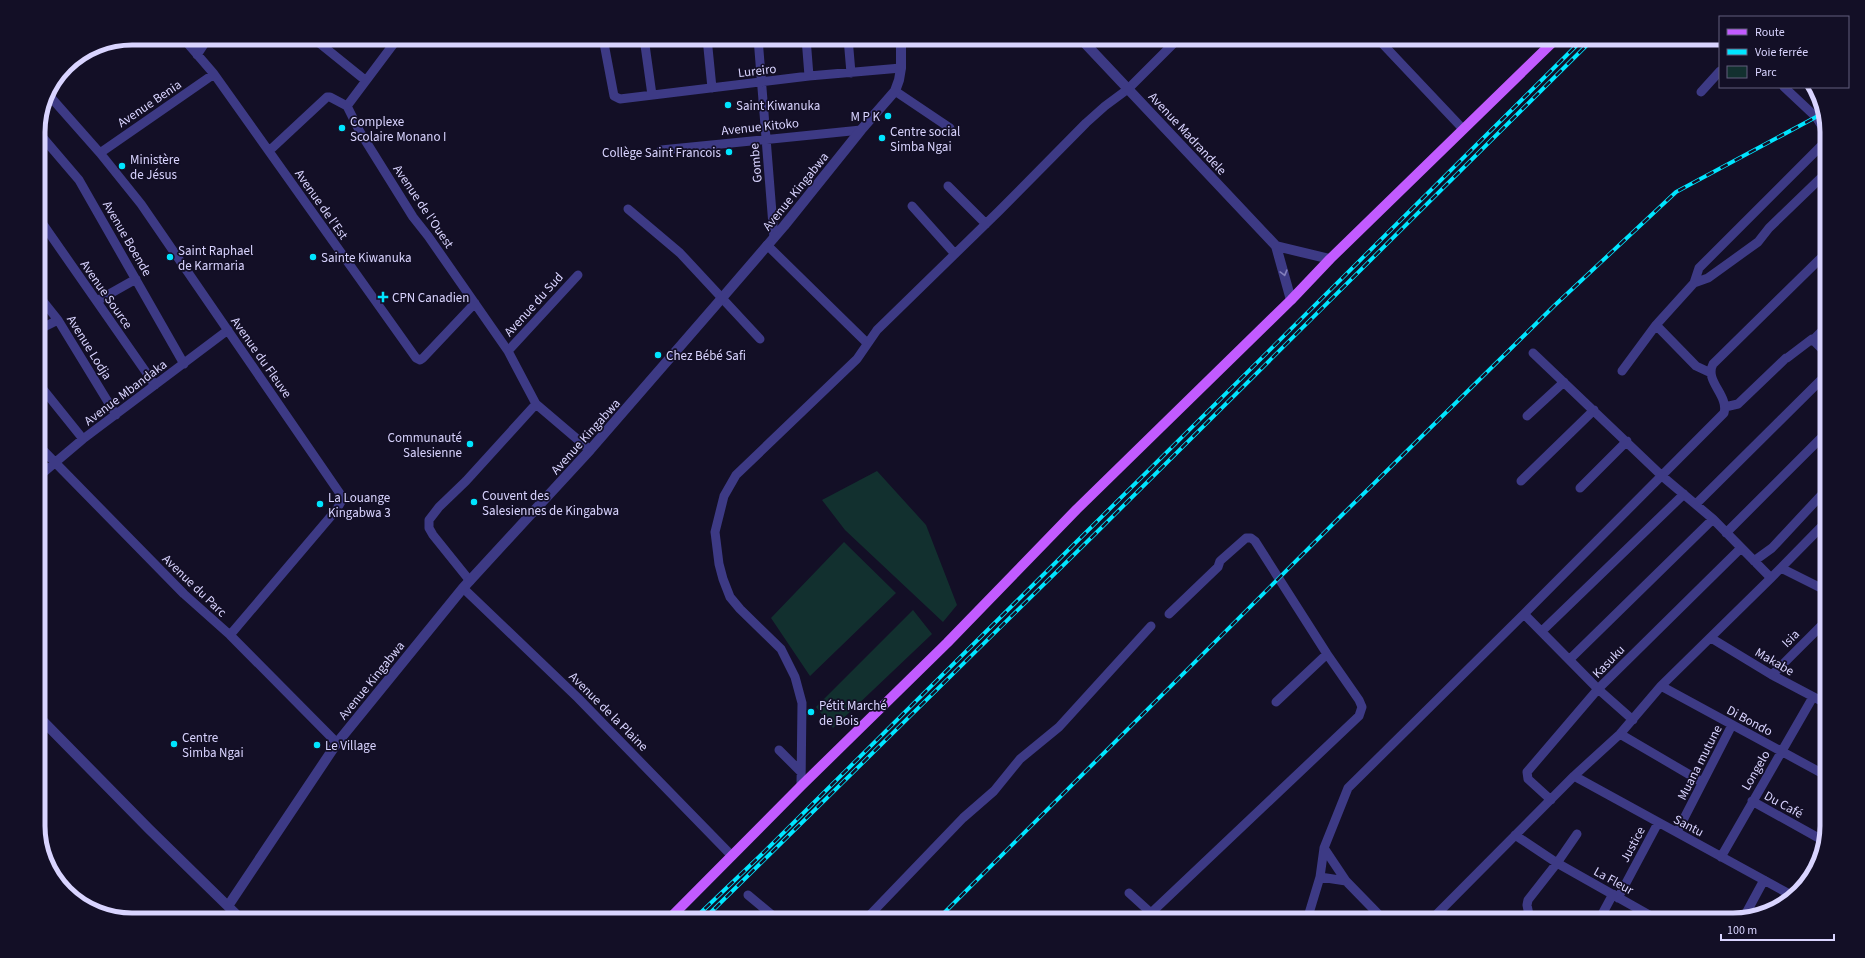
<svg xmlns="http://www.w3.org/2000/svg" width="1865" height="958" viewBox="0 0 1865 958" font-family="'Source Sans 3',sans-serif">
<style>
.green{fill:#12302f}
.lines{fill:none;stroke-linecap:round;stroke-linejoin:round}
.minor{stroke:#3d3a85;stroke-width:9}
.tertiary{stroke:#3d3a85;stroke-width:10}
.primary{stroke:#c25bff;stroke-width:10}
.rail-casing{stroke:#00e5ff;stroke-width:4}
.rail{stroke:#130f26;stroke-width:2.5;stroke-dasharray:8;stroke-linecap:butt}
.oneway{stroke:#837fbc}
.poi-dot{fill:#00e5ff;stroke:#130f26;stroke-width:1.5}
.labels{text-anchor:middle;stroke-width:3.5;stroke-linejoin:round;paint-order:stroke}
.street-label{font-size:13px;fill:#d9d4ff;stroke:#130f26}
.poi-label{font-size:13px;fill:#d9d4ff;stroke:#130f26;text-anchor:start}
.rim{fill:none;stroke:#d9d4ff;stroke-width:5}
</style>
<rect width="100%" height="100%" fill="#130f26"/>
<path class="green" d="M 877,471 L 926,525 L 957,605 L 943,622 L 845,530 L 822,500 Z
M 844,542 L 896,593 L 810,676 L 771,618 Z
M 913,610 L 932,634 L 833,728 L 816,707 Z"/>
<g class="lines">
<path class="minor" d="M 183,38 L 214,74 L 416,358 L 420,360 L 423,358 L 475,303
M 313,38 L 365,80
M 603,38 L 614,96 L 620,99 L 809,76 L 901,68
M 644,38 L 652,95
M 707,38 L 712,88
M 758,38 L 774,238
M 806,38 L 809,76
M 848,38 L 851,73
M 1377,38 L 1463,129
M 197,55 L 208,38
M 1784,87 L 1816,117 L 1827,134
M 895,91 L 950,128
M 1701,92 L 1720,71
M 47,93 L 100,153 L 141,204 L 343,498 L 337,509 L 230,635
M 347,106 L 398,38
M 38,132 L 79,180 L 184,364
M 661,150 L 861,130
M 269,151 L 327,97 L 330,97 L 347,106 L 360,132 L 413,217 L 428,236 L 508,351 L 536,404 L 590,450
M 100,153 L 214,74
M 948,186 L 986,224
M 912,206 L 955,254
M 628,209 L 680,253 L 760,339
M 38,217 L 155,385
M 767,245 L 867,343
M 1694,283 L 1708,278 L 1758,242 L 1769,228 L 1827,172
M 38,295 L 58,320 L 116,415
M 97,301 L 136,279
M 1827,326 L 1812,341 L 1813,340 L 1827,354
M 38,330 L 58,320
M 508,351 L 578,275
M 1533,353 L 1662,476 L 1713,519 L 1771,578
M 1622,371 L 1656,325
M 1711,373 L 1696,366 L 1656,325 L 1694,283 L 1699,268 L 1827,140
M 38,383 L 83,439
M 1725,407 L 1738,404 L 1786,358 L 1787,358 L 1812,339
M 1527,416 L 1564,382
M 38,445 L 184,594 L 230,635 L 337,743
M 38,477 L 83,439 L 228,330
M 1521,481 L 1594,410
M 1580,488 L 1627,441
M 1696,504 L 1827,374
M 1726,533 L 1827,432
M 1754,561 L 1772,548 L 1827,489
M 1781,568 L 1827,591
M 470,581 L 433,535 L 429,528 L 429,520 L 439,507 L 466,481 L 536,404
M 463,588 L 578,698 L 732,856
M 1524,614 L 1598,689 L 1633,720
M 1542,631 L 1684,494
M 1711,638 L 1772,675 L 1827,704
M 1570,659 L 1713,519
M 1772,675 L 1827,620
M 1661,686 L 1827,776
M 1276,702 L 1327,654
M 1620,734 L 1702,782
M 779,750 L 801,772
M 1574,776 L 1793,896
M 801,786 L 802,703 L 795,677 L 781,649 L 740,609 L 730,597 L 723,579 L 719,564 L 715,532 L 724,496 L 736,475 L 857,359 L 877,330 L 999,211 L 1086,123 L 1105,106 L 1128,89 L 1179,38
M 1551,800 L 1528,779 L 1527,772 L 1598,689 L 1741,548
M 1752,801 L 1824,841
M 1677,832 L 1732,725
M 1515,835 L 1557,863 L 1658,920
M 1324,848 L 1346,881 L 1384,920
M 1721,857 L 1813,697
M 1320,877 L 1346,881
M 1129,893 L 1151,913 L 1144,920
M 748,895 L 778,920
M 1618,898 L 1658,823
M 1151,913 L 1359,716 L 1362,707 L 1359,700 L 1327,654 L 1255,541 L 1251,538 L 1246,538 L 1220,561 L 1218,567 L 1169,614
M 1744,917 L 1764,880
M 865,920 L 963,818 L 994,791 L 1020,759 L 1059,727 L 1151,626
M 1307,920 L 1320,877 L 1324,848 L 1348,788 L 1524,614 L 1724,413 C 1729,395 1704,381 1713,364 L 1827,252
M 1431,920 L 1574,776 L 1620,734 L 1661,686 L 1771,578 L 1827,521
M 1530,920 L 1527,905 L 1528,900 L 1557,863 L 1577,834
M 1599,920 L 1613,894"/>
<path class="tertiary" d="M 1080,38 L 1276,246 L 1291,300
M 1276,246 L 1330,259
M 38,716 L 149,829 L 242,920
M 228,906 L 337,743 L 463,588 L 590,450 L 722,298 L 784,226 L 861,130 L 895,91 L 899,80 L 901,68 L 901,38"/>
<path class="primary" d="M 668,920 L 801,786 L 947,643 L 1077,509 L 1291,300 L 1330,259 L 1557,38"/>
<defs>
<path id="rail" d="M 693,920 L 761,855 L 1584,38
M 703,920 L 1096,533 L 1594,38
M 937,920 L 1342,515 L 1554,306 L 1676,192 L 1816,117 L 1822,112"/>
</defs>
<use href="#rail" class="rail-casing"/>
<use href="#rail" class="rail"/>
</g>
<defs><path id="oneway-chevron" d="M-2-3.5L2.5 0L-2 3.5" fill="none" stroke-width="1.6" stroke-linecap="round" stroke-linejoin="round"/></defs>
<use class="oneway" href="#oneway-chevron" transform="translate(1284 273) rotate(75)"/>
<g class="poi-dot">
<circle cx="728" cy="105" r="4"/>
<circle cx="888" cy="116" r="4"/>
<circle cx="342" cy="128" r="4"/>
<circle cx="882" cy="138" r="4"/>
<circle cx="729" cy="152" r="4"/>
<circle cx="122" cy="166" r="4"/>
<circle cx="170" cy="257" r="4"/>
<circle cx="313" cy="257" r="4"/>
<path d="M381 291h4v4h4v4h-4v4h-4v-4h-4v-4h4z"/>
<circle cx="658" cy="355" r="4"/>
<circle cx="470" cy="444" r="4"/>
<circle cx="474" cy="502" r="4"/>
<circle cx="320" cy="504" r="4"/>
<circle cx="811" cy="712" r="4"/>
<circle cx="174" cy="744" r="4"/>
<circle cx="317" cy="745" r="4"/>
</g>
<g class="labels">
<g class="street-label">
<text transform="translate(757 70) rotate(-7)" y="5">Lureiro</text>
<text transform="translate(149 103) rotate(-34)" y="5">Avenue Benia</text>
<text transform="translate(760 126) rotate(-6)" y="5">Avenue Kitoko</text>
<text transform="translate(1188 133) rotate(47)" y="5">Avenue Madrandele</text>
<text transform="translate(755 163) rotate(-95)" y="5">Gombe</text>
<text transform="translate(795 191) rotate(-51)" y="5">Avenue Kingabwa</text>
<text transform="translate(322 204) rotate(55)" y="5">Avenue de l'Est</text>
<text transform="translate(424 206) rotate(56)" y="5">Avenue de l'Ouest</text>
<text transform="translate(128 238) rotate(60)" y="5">Avenue Boende</text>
<text transform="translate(107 294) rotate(55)" y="5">Avenue Source</text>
<text transform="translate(533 304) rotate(-48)" y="5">Avenue du Sud</text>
<text transform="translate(90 347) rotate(58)" y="5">Avenue Lodja</text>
<text transform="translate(262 357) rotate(55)" y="5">Avenue du Fleuve</text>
<text transform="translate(125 392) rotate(-37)" y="5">Avenue Mbandaka</text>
<text transform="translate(585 436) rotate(-48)" y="5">Avenue Kingabwa</text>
<text transform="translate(195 585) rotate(44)" y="5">Avenue du Parc</text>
<text transform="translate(1790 638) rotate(-45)" y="5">Isia</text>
<text transform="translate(1608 661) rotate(-46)" y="5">Kasuku</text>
<text transform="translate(1775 661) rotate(30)" y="5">Makabe</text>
<text transform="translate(371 680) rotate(-51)" y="5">Avenue Kingabwa</text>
<text transform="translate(609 711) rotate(45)" y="5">Avenue de la Plaine</text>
<text transform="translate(1750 720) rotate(28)" y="5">Di Bondo</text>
<text transform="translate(1699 762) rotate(-63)" y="5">Muana mutune</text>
<text transform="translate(1755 770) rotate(-60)" y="5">Longelo</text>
<text transform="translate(1784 804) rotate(29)" y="5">Du Café</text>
<text transform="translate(1689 825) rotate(28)" y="5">Santu</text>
<text transform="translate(1632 844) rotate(-62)" y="5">Justice</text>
<text transform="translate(1614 880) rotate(29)" y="5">La Fleur</text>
</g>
<g class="poi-label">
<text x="736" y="110">Saint Kiwanuka</text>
<text x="880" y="121" text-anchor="end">M P K</text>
<text x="350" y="126">Complexe<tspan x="350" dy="15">Scolaire Monano I</tspan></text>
<text x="890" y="136">Centre social<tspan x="890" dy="15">Simba Ngai</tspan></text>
<text x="721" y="157" text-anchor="end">Collège Saint Francois</text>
<text x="130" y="164">Ministère<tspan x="130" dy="15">de Jésus</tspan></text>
<text x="178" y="255">Saint Raphael<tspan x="178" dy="15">de Karmaria</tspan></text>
<text x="321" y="262">Sainte Kiwanuka</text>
<text x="392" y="302">CPN Canadien</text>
<text x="666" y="360">Chez Bébé Safi</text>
<text x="462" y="442" text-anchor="end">Communauté<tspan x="462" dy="15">Salesienne</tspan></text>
<text x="482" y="500">Couvent des<tspan x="482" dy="15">Salesiennes de Kingabwa</tspan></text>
<text x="328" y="502">La Louange<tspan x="328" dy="15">Kingabwa 3</tspan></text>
<text x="819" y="710">Pétit Marché<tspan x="819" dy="15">de Bois</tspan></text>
<text x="182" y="742">Centre<tspan x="182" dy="15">Simba Ngai</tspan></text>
<text x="325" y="750">Le Village</text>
</g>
</g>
<path d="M0 0H1865V958H0ZM132 45H1733A87 87 0 0 1 1820 132V826A87 87 0 0 1 1733 913H132A87 87 0 0 1 45 826V132A87 87 0 0 1 132 45Z" fill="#130f26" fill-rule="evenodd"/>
<path class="rim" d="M132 45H1733A87 87 0 0 1 1820 132V826A87 87 0 0 1 1733 913H132A87 87 0 0 1 45 826V132A87 87 0 0 1 132 45Z"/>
<rect x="1719" y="16" width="130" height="72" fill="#130f26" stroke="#625e7d"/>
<rect x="1727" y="29" width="20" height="6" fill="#c25bff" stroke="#625e7d"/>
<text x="1755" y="36" font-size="12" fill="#d9d4ff">Route</text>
<rect x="1727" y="49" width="20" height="6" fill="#00e5ff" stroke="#625e7d"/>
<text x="1755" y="56" font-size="12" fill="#d9d4ff">Voie ferrée</text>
<rect x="1727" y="66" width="20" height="12" fill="#12302f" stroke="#625e7d"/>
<text x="1755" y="76" font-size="12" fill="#d9d4ff">Parc</text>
<path d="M1721 934v6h113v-6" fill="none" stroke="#d9d4ff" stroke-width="2"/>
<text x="1727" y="934" font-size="12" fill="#d9d4ff" stroke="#130f26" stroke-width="3" paint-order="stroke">100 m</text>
</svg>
